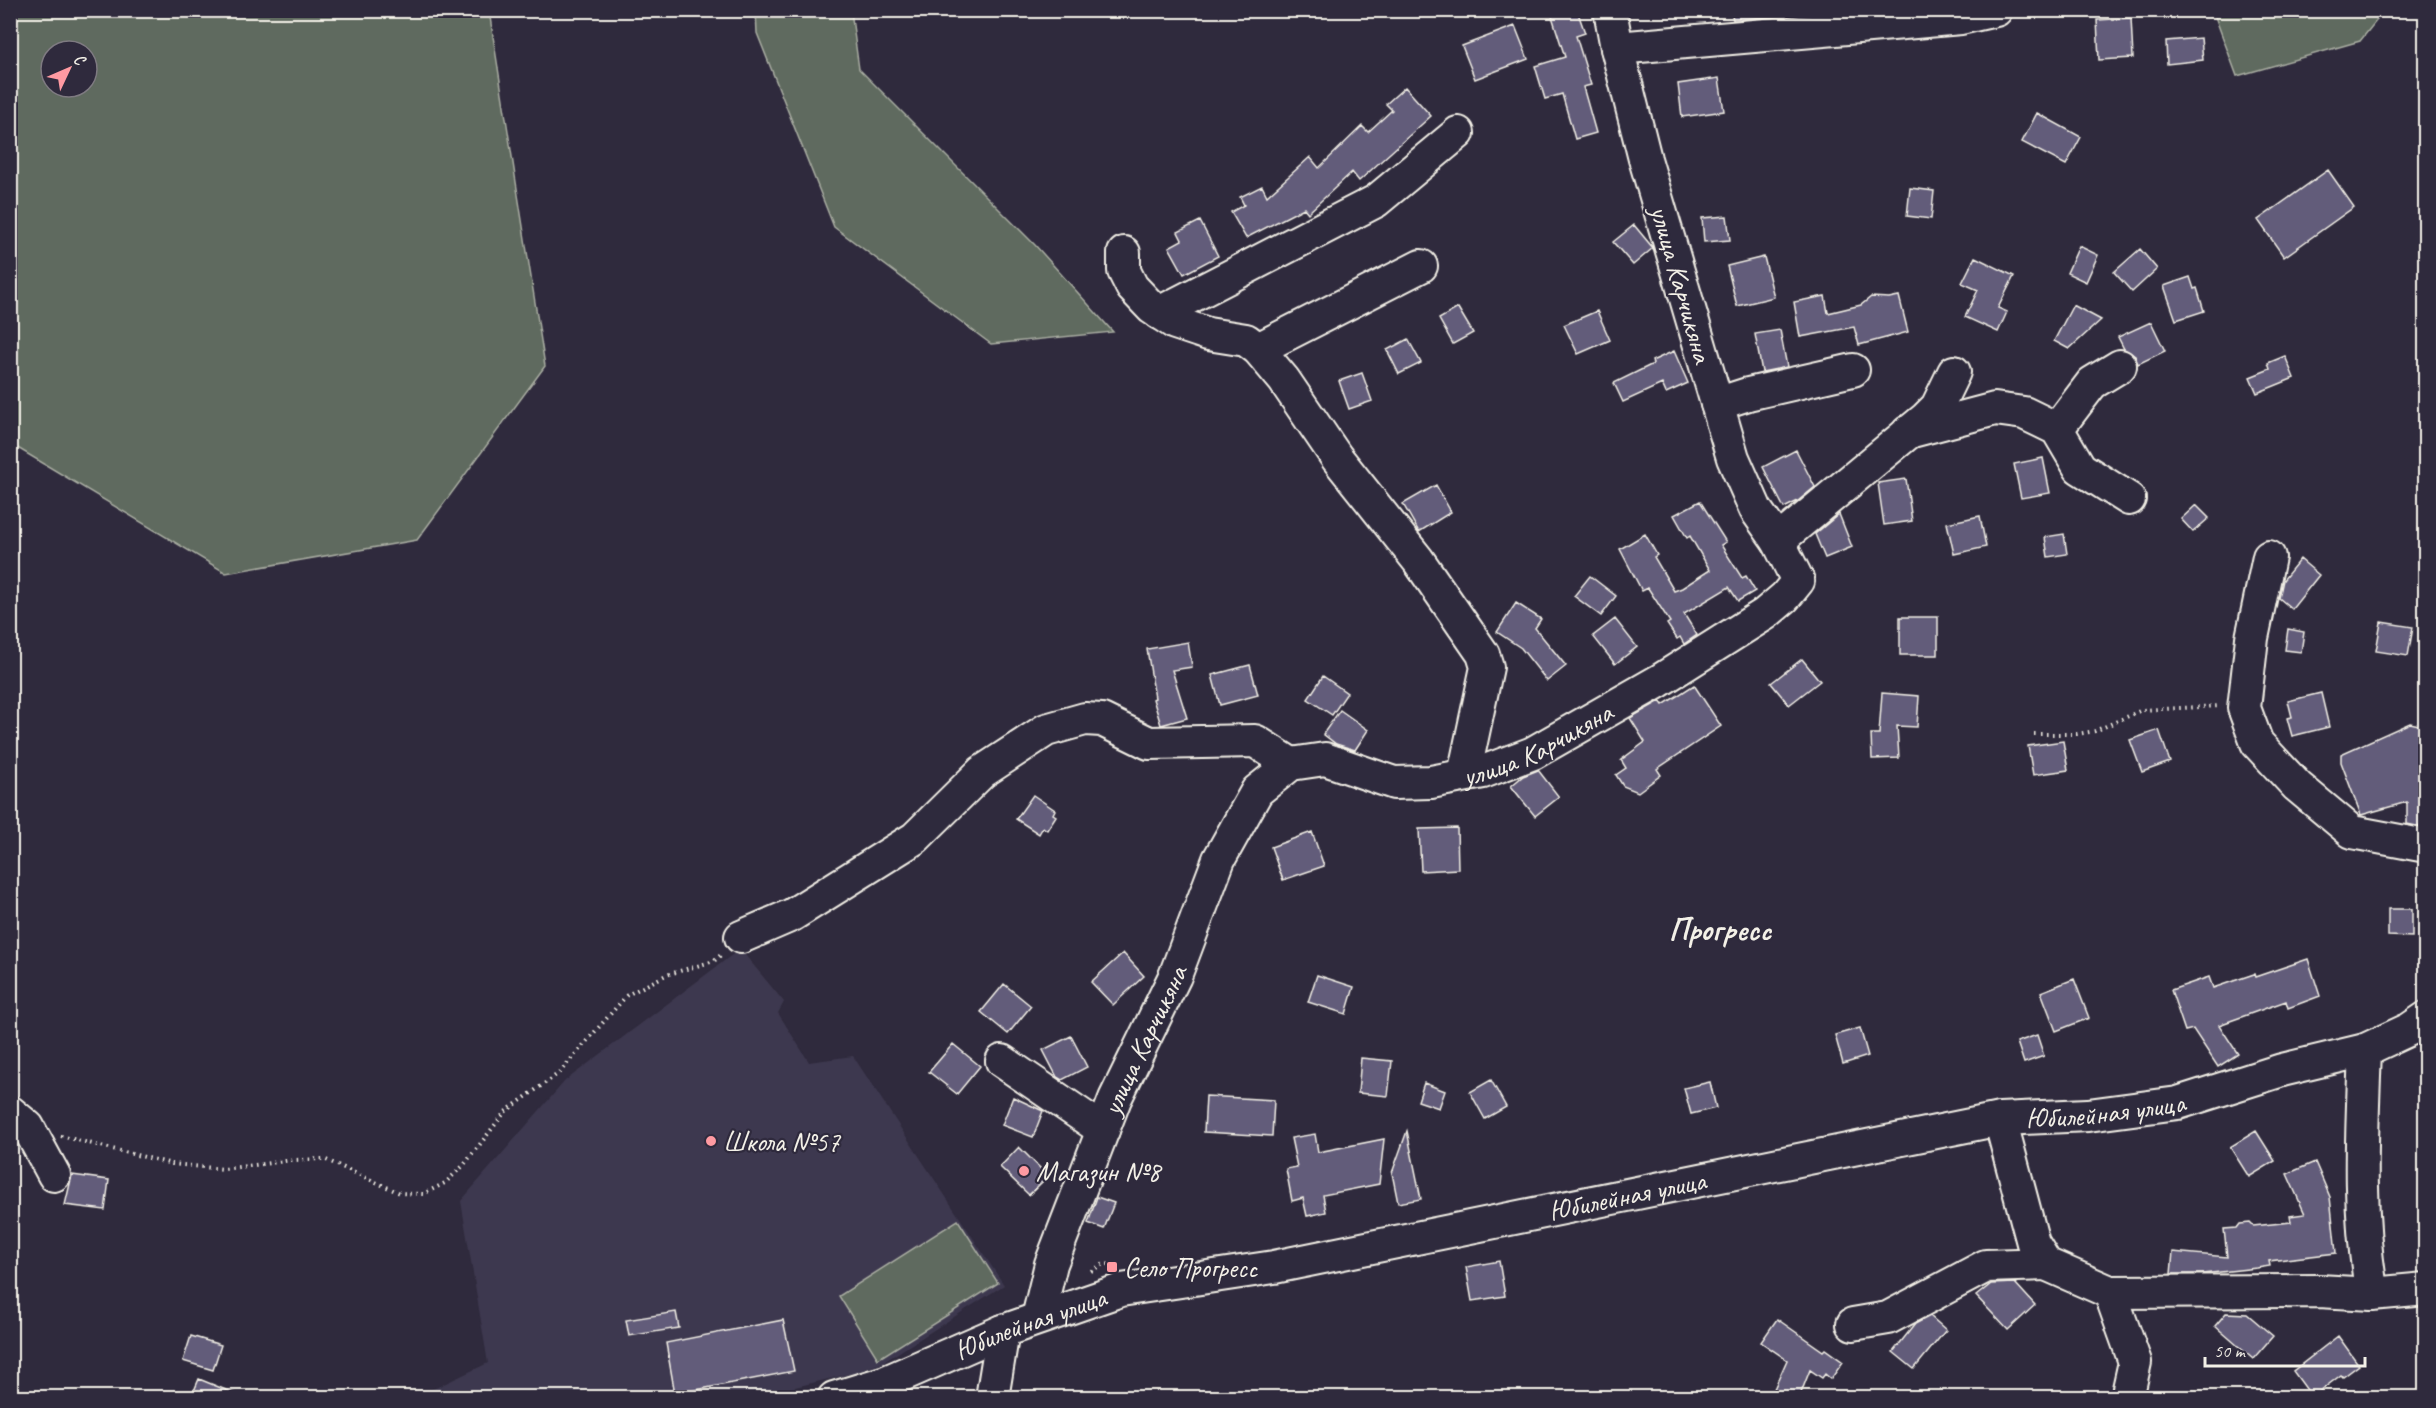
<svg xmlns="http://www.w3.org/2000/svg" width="2436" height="1408" viewBox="0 0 2436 1408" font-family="Caveat,sans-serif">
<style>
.built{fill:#3e394f}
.green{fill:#5f6a5e;stroke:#aaaea3;stroke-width:1.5;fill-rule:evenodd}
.building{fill:#625c7a;stroke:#f4f1e8;stroke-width:1.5}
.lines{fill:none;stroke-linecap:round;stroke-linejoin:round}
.minor-casing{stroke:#f4f1e8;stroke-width:36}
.path{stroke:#f4f1e8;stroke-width:4;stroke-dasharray:1.5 4.5;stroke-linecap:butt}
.minor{stroke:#2f2a3d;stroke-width:32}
.poi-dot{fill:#ff9aa2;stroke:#2f2a3d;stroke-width:2}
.labels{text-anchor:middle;stroke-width:4.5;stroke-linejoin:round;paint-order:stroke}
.street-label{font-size:28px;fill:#f4f1e8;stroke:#2f2a3d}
.poi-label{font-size:28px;fill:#f4f1e8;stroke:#2f2a3d;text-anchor:start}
.quarter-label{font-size:32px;font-weight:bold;fill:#f4f1e8;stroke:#2f2a3d}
</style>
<rect width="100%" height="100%" fill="#2f2a3d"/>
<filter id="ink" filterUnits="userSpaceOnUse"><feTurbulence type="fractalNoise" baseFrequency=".0167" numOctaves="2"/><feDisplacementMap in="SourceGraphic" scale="12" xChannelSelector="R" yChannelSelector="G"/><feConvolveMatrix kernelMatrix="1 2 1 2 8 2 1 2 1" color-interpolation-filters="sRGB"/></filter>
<g filter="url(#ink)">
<path class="built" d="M 740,949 L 784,1002 L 778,1013 L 809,1062 L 853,1056 L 1004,1285 L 882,1363 L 854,1373 L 753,1397 L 425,1398 L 425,1393 L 488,1363 L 461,1201 L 565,1081 Z"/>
<path class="green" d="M 10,11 L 489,11 L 545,366 L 417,540 L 226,573 L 11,444 ZM 51,51 L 87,51 L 87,87 L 51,87 Z
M 756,11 L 851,11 L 859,69 L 1035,245 L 1113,332 L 991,344 L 834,227 L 757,33 Z
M 2213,11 L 2213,10 L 2384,11 L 2360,41 L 2237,76 Z
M 958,1220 L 998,1283 L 878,1359 L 839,1296 Z"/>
<path class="building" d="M 1550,10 L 1577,10 L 1585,33 L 1576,36 L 1591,85 L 1583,87 L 1596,133 L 1575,139 L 1562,94 L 1545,99 L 1535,66 L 1565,57 Z
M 1731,10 L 1788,10 L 1788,15 L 1733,20 Z
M 2131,18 L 2133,58 L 2099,60 L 2097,20 Z
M 1515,26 L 1528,59 L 1475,79 L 1462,46 Z
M 2201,38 L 2203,60 L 2167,64 L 2166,41 Z
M 1719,78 L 1724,111 L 1682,117 L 1678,84 Z
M 1405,87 L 1431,116 L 1359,181 L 1352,172 L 1308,213 L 1304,208 L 1246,238 L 1231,212 L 1244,205 L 1240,197 L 1262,186 L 1267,196 L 1310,157 L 1319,168 L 1362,126 L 1368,132 L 1392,110 L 1386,104 Z
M 2037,113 L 2081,137 L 2066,165 L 2022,142 Z
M 2328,170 L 2354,207 L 2284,257 L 2258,220 Z
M 1910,188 L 1934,191 L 1931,219 L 1907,216 Z
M 1727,216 L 1730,240 L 1704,242 L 1702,218 Z
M 1200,221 L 1218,256 L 1184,274 L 1169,247 L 1182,240 L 1178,232 Z
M 1634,225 L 1653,248 L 1633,265 L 1613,242 Z
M 2079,246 L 2098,255 L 2086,282 L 2067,273 Z
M 2140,249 L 2157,269 L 2132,292 L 2114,272 Z
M 1764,257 L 1774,297 L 1737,306 L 1727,266 Z
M 1975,257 L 2014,276 L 1998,308 L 2007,312 L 1998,332 L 1965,317 L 1978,290 L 1962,283 Z
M 2190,277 L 2194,289 L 2197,288 L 2204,311 L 2176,320 L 2164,286 Z
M 1825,296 L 1828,313 L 1861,305 L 1871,297 L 1889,298 L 1899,296 L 1908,332 L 1859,345 L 1854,327 L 1800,337 L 1794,302 Z
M 2073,305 L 2101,320 L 2069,349 L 2054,341 Z
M 1458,308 L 1473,333 L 1453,344 L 1439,319 Z
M 1597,311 L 1610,340 L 1578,354 L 1564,325 Z
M 2151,322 L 2165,351 L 2138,364 L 2135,356 L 2124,349 L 2118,337 Z
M 1780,330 L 1787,367 L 1762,372 L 1755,334 Z
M 1408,339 L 1421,363 L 1399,374 L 1387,350 Z
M 1674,351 L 1688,383 L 1666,393 L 1662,384 L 1623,402 L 1614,383 L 1653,364 L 1652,361 Z
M 2285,356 L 2294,378 L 2257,393 L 2250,377 L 2270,369 L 2268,363 Z
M 1362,373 L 1372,401 L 1349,409 L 1339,381 Z
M 1796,450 L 1815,487 L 1798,501 L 1784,508 L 1763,467 Z
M 2043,458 L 2050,493 L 2021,498 L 2014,464 Z
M 1906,479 L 1912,521 L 1884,525 L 1878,483 Z
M 1436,485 L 1451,512 L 1419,532 L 1403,504 Z
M 1700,501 L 1726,542 L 1721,545 L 1742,578 L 1746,576 L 1755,591 L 1738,601 L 1729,587 L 1684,614 L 1697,635 L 1684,644 L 1680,637 L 1677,639 L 1667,624 L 1670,622 L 1648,588 L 1642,591 L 1620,549 L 1645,534 L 1657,555 L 1654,557 L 1674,591 L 1682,588 L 1710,570 L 1690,536 L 1687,538 L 1674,515 Z
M 2196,505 L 2209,518 L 2193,532 L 2181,519 Z
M 1839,514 L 1852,547 L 1825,558 L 1815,534 Z
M 1980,516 L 1986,547 L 1954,554 L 1947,523 Z
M 2064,534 L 2067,554 L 2048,557 L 2045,537 Z
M 2300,559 L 2319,575 L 2292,609 L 2279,598 L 2283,580 Z
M 1590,576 L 1616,596 L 1601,616 L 1574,596 Z
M 1516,603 L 1541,619 L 1535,628 L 1566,666 L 1547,681 L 1521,648 L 1497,632 Z
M 1900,617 L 1938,617 L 1938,655 L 1900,655 Z
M 1615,619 L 1637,647 L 1615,664 L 1593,636 Z
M 2381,622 L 2413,627 L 2408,656 L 2376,651 Z
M 2288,629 L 2304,632 L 2301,652 L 2285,650 Z
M 1188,642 L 1192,667 L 1172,670 L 1187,718 L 1161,725 L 1153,699 L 1155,698 L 1147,649 Z
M 1802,659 L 1820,681 L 1789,705 L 1771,683 Z
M 1250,665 L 1258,695 L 1220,705 L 1212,675 Z
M 1323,676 L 1347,693 L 1332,715 L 1308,699 Z
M 1694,685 L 1721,726 L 1657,769 L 1661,775 L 1638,792 L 1623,786 L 1616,775 L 1626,768 L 1621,760 L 1645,742 L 1630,718 L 1660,701 L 1663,705 Z
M 1882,693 L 1919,696 L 1917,727 L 1897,726 L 1899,758 L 1872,759 L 1871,734 L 1879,734 Z
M 2321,693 L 2329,727 L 2292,736 L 2287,718 L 2292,717 L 2288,701 Z
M 1340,710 L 1368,730 L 1355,750 L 1336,744 L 1323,734 Z
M 2410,723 L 2424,726 L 2426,828 L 2407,824 L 2407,802 L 2361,815 L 2341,762 L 2341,754 Z
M 2159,730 L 2170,762 L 2142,772 L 2130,740 Z
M 2063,741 L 2068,770 L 2033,775 L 2028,746 Z
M 1538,770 L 1559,797 L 1535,816 L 1511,786 L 1523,776 Z
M 1033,795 L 1055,810 L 1053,814 L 1056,816 L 1047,830 L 1043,827 L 1039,834 L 1016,819 Z
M 1457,828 L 1458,869 L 1421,871 L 1419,829 Z
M 1312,832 L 1324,866 L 1283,880 L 1271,847 Z
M 2388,909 L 2412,909 L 2412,937 L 2388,936 Z
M 1123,953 L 1144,976 L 1113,1005 L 1091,982 Z
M 2308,959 L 2320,996 L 2288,1008 L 2286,1001 L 2219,1025 L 2238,1054 L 2218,1067 L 2193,1029 L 2185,1031 L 2171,990 L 2209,977 L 2213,988 L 2254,974 L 2255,977 Z
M 1317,975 L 1354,987 L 1346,1014 L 1308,1002 Z
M 2074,979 L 2089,1018 L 2056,1031 L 2041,992 Z
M 1004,984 L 1031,1006 L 1008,1034 L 981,1012 Z
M 1860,1028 L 1868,1056 L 1843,1064 L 1835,1035 Z
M 2037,1035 L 2044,1056 L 2024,1063 L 2017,1042 Z
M 1071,1036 L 1087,1067 L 1062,1080 L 1057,1077 L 1043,1050 Z
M 953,1044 L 980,1066 L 957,1094 L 929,1072 Z
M 1361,1058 L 1392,1061 L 1388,1096 L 1358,1093 Z
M 1491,1080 L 1506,1107 L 1485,1119 L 1470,1092 Z
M 1710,1082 L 1716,1108 L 1691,1114 L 1684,1088 Z
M 1424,1083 L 1445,1091 L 1439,1108 L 1418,1101 Z
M 1206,1096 L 1274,1100 L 1272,1136 L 1204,1132 Z
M 1013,1097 L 1043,1111 L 1033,1137 L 1002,1125 Z
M 1407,1131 L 1421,1199 L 1398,1203 L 1392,1173 Z
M 2256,1131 L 2275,1161 L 2249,1177 L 2230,1147 Z
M 1315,1134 L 1318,1152 L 1384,1139 L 1379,1184 L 1323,1195 L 1326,1212 L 1307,1216 L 1303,1198 L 1292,1201 L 1286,1169 L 1297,1167 L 1291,1138 Z
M 1019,1147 L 1048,1176 L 1029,1195 L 1000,1167 Z
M 2315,1162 L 2330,1197 L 2336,1253 L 2269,1261 L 2270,1266 L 2257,1268 L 2202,1274 L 2171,1274 L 2173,1252 L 2227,1257 L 2224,1229 L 2237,1228 L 2240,1224 L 2250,1223 L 2253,1226 L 2291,1222 L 2290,1216 L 2305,1214 L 2287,1174 Z
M 72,1175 L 109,1180 L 105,1210 L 65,1205 Z
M 1097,1197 L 1114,1203 L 1104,1229 L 1088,1223 Z
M 1499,1261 L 1505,1296 L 1472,1301 L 1466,1267 Z
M 2015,1283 L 2035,1305 L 2008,1330 L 1976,1296 L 1991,1284 Z
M 676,1312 L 679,1328 L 629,1336 L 626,1320 Z
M 2226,1313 L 2247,1314 L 2273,1336 L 2253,1359 L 2215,1326 Z
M 1930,1316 L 1946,1330 L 1914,1369 L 1893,1352 L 1915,1324 Z
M 1777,1319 L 1823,1351 L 1825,1349 L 1843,1362 L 1831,1379 L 1825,1374 L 1822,1378 L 1810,1370 L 1799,1398 L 1770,1398 L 1787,1360 L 1761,1342 Z
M 783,1320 L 794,1371 L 675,1394 L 666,1343 Z
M 191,1336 L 221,1345 L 213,1370 L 183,1361 Z
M 2338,1336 L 2359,1365 L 2343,1377 L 2341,1375 L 2312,1397 L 2293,1371 Z
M 199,1379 L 243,1397 L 243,1398 L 191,1398 Z"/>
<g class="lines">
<defs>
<g id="minor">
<path d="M 1617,48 L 1961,18 L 1996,10"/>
<path d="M 1124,253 L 1124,271 L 1132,287 L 1152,308 L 1175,323 L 1208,334 L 1246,340 L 1258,349 L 1284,380 L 1337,458 L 1418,560 L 1483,654 L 1487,667 L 1464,775"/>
<path d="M 1159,313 L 1376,201 L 1458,133"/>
<path d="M 1258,349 L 1421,266"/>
<path d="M 1717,404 L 1748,394 L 1853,370"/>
<path d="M 2057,429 L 2092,383 L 2120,366"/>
<path d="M 1908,432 L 1995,409 L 2024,413 L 2057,429 L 2080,468 L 2129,499"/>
<path d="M 1778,541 L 1926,418 L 1937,407 L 1954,372"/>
<path d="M 2269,557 L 2252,638 L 2244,708 L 2257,743 L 2297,786 L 2352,832 L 2426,846"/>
<path d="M 741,937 L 792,915 L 915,838 L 982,772 L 1046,730 L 1085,719 L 1102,720 L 1149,743 L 1255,741 L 1291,764"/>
<path d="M 2365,1050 C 2362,1133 2357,1211 2372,1294 L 2426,1289"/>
<path d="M 1002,1061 L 1103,1130"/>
<path d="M 10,1112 L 28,1127 L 54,1175"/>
<path d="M 2000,1119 L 2033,1243 L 2046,1264 L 2110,1292 L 2319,1291 L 2372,1294"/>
<path d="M 2110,1292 L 2135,1362 L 2127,1398"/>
<path id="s1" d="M 1038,1318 L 1051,1264 L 1115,1099 L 1175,976 L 1219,859 L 1257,791 L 1291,764 L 1325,759 L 1394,783 L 1431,782 L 1483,772 L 1533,753 L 1659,681 L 1765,614 L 1785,597 L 1798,581 L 1778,541 L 1756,510 L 1733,458 L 1645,159 L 1617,48 L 1610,10"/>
<path d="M 1853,1324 L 1888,1318 L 1986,1266 L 2046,1264"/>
<path id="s2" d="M 834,1398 L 886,1382 L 1003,1331 L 1121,1290 L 1274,1267 L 2000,1119 L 2088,1115 L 2178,1103 L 2282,1070 L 2365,1050 L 2410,1029 L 2426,1018"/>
<path d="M 992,1398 L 1003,1331"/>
</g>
</defs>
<use href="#minor" class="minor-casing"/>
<path class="path" d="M 2034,734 L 2077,734 L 2095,731 L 2142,710 L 2220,706
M 61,1136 L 172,1164 L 224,1169 L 293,1160 L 324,1159 L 400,1193 L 423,1194 L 445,1183 L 463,1166 L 505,1112 L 559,1073 L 627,995 L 666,975 L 714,961 L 722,954
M 1091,1271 L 1101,1265 L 1112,1264
M 780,1398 L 810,1391"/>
<use href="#minor" class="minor"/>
</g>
</g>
<g class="poi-dot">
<circle cx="711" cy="1141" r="6"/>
<circle cx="1024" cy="1171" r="6"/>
<rect x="1106" y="1261" width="12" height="12" rx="3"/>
</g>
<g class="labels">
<g class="street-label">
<text transform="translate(1682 284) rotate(74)" y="10">улица Карчикяна</text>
<text dy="10" stroke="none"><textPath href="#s1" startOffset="874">улица Карчикяна</textPath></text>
<text dy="10" stroke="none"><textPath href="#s1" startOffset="298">улица Карчикяна</textPath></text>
<text dy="10" stroke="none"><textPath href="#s2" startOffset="1308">Юбилейная улица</textPath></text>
<text dy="10" stroke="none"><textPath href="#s2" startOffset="822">Юбилейная улица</textPath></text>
<text dy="10" stroke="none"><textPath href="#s2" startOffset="210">Юбилейная улица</textPath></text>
</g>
<g class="poi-label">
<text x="723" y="1151">Школа №57</text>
<text x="1036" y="1181">Магазин №8</text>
<text x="1124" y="1277">Село Прогресс</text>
</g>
<g class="quarter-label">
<text x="1720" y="940">Прогресс</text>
</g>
</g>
<rect width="2436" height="1408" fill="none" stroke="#2f2a3d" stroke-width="36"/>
<rect x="18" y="18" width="2400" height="1372" fill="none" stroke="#f4f1e8" stroke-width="2" filter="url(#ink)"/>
<g transform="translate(69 69) rotate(46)"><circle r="28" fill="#2f2a3d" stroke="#7e7a81" stroke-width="1.5"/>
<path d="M0-4.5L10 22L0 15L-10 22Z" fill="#ff9aa2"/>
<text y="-9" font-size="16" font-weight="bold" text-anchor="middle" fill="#f4f1e8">С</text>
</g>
<path d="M2205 1357v9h160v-9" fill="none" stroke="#f4f1e8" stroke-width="3"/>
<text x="2214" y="1357" font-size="18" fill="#f4f1e8" stroke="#2f2a3d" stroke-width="4.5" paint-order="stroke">50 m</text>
</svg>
